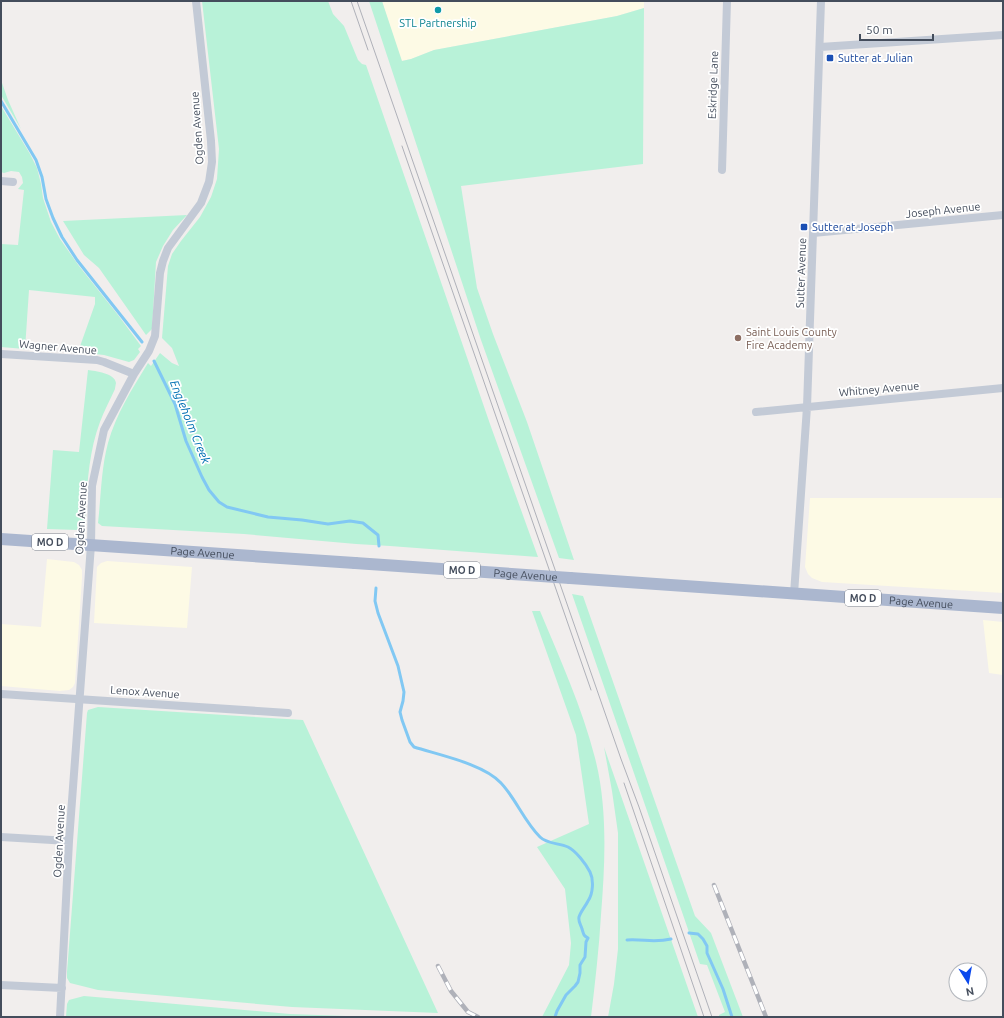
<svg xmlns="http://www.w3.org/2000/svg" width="1004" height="1018" viewBox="0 0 1004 1018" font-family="Ubuntu,sans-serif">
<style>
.commercial{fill:#fdfae5}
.green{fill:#b8f2d8}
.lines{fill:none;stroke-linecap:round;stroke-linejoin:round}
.stream{stroke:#81c8f3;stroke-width:3}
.minor{stroke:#c3cad6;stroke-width:8}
.primary{stroke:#abb7cf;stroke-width:12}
.tram{stroke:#afb1b9;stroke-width:1}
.rail-casing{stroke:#afb1b9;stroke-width:4.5}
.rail{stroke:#fff;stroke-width:3;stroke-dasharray:9;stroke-linecap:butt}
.primary-bridge{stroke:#abb7cf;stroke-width:12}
.culture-dot{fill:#0f9aa8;stroke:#fff;stroke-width:1.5}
.transit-dot{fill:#1a4fb4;stroke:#fff;stroke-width:1.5}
.education-dot{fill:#8d6e63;stroke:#fff;stroke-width:1.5}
.labels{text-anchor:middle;stroke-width:3.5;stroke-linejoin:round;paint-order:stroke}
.shield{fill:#fff;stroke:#7c828d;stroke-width:1}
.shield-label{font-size:10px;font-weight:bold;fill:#444d5c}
.culture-label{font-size:11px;fill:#0d838f;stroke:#fff}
.transit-label{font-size:11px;fill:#164399;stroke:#fff;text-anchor:start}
.street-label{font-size:11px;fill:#444d5c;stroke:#fff}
.education-label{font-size:11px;fill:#785e54;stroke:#fff;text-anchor:start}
.water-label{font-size:12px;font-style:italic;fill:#0170b3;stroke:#fff}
</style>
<rect width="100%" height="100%" fill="#f1eeed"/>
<path class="commercial" d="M 382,1 L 644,1 L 644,8 L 617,16 L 434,50 L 411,59 L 401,61 Z
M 810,498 L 1003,498 L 1003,593 L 822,582 L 812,578 L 808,574 L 805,567 Z
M 47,559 L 74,562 L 79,565 L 82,570 L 82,578 L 75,683 L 73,687 L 69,690 L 60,691 L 1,686 L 1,624 L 41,627 Z
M 107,561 L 192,567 L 187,628 L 94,623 L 97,567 L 101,563 Z
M 983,620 L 1003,622 L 1003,675 L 989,673 Z"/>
<path class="green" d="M 202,1 L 328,1 L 333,14 L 344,26 L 358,60 L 362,64 L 366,65 L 490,424 L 538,557 L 390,546 L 356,544 L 244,534 L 102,526 L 98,523 C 101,497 101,469 108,443 C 116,414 132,389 148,363 L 151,366 L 160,353 L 172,363 L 179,366 L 172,348 L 162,338 L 168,266 L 172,254 L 181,241 L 200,217 L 211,197 L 217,179 L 219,149 Z
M 369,1 L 382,1 L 402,61 L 411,59 L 434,50 L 617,16 L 644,8 L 643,164 L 461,186 L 477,288 L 493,334 L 527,422 L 574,560 L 559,558 L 481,340 Z
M 1,80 L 8,100 L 21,129 L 1,95 Z
M 1,106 L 30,154 L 37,168 L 41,184 L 43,198 L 51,222 L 60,239 L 79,266 L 118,315 L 141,346 L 138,349 L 140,352 L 134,360 L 129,362 L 104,355 L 78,352 L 95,304 L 95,297 L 29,290 L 25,349 L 1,347 L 1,244 L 18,245 L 24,190 L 18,189 L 23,183 L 22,177 L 19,172 L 11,171 L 4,173 L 1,172 Z
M 187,215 L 173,230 L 163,246 L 156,262 L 152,329 L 146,335 L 99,268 L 84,255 L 63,221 Z
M 88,370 C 95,371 115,373 116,383 C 116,383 115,388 115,389 C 110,400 104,411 100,422 C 88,453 87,490 85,522 L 83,527 L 78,530 L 47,529 L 53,450 L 79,452 Z
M 572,594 L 583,596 L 695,916 L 711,933 L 743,1017 L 719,1017 L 719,1015 L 725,1012 L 707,965 L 700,964 Z
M 532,611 L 540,611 C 560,659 582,707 595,758 C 608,808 605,864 601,915 C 599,949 595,983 591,1017 L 542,1017 L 569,965 L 571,943 L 565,889 L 537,847 L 589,824 L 576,735 Z
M 98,707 L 303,720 L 438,1013 L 292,1007 L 98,990 L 70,983 L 67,978 L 67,972 L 87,713 L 88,710 Z
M 604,747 L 698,1017 L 608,1017 L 614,984 L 618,949 L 618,833 L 612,791 Z
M 84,996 L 290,1014 L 374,1017 L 66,1017 L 67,1004 L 69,1000 Z"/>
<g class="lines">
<path class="stream" d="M 1,101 L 36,160 L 42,177 L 46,199 L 53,218 L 62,237 L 77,260 L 142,342
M 154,361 L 175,404 L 186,441 L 202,477 L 209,490 L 219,502 L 227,507 L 268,517 L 302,520 L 328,524 L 350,521 L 363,523 L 378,535 L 379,546
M 376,588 L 375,601 L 378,613 L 398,666 L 404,692 L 403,701 L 400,712 L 402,720 L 410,742 L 414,747 C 439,755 484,764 501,783 C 516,799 524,821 540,837 C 547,844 559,843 568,847 C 576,851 586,864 590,872 C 594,880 593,894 588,901 C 585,907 581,911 579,917 C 578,922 581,925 582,929 C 584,935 583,935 588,938 L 586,942 L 585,957 L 580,965 L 580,973 L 578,982 L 575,986 L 566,995 L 557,1011 L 555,1017
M 689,933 L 698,934 L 703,939 L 707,946 L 707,953 L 723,989 L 732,1017
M 627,940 C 644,939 654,943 671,939"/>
<path class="minor" d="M 820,47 L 1003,35
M 722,170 L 727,1
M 1,181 L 13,182
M 813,233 L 1003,215
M 1,354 L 97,360 L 104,362 L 134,374
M 756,412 L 1003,388
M 794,594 L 807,407 L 821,1
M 1,694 L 288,713
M 1,837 L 69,841
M 1,985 L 62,988
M 60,1017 L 69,841 L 91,545 L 92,486 L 104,430 L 134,374 L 149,351 L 155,336 L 160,273 L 163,261 L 168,248 L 201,203 L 209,182 L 212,162 L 211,141 L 196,1"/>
<g class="primary">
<path id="s1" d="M 1,539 L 355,563"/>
<path id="s2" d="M 570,578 L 1003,608"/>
</g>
<path class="tram" d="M 351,1 L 368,50
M 357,1 L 621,759 L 639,807 L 712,1017
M 402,146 L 591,690
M 624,783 L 704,1017"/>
<defs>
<path id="rail" d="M 714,885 L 766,1017
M 438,966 L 451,991 L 468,1012 L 478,1017"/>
</defs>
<use href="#rail" class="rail-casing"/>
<use href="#rail" class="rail"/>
<path class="primary-bridge" id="s3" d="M 355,563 L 570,578"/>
</g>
<circle class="culture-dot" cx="438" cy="10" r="4"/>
<g class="transit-dot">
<rect x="826" y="54" width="8" height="8" rx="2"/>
<rect x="800" y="223" width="8" height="8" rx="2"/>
</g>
<circle class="education-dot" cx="738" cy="338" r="4"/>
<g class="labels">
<g class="shield">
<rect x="32" y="534" width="36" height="16" rx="3"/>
<rect x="444" y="562" width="36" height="16" rx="3"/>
<rect x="845" y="590" width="36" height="16" rx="3"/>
</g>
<g class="shield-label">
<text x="50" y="546">MO D</text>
<text x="462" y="574">MO D</text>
<text x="863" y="602">MO D</text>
</g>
<g class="culture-label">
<text x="438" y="27">STL Partnership</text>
</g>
<g class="transit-label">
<text x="838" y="62">Sutter at Julian</text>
<text x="812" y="231">Sutter at Joseph</text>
</g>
<g class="street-label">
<text transform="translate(713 85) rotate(-88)" y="4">Eskridge Lane</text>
<text transform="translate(197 128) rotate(-94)" y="4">Ogden Avenue</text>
<text transform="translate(943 210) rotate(-6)" y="4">Joseph Avenue</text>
<text transform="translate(801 273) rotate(-88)" y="4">Sutter Avenue</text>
<text transform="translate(58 347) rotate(5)" y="4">Wagner Avenue</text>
<text transform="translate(879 389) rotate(-5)" y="4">Whitney Avenue</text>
<text transform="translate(81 518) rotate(-87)" y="4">Ogden Avenue</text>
<text dy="4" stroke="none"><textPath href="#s1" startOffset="202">Page Avenue</textPath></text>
<text dy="4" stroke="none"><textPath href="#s3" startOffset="171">Page Avenue</textPath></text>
<text dy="4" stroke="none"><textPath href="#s2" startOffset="352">Page Avenue</textPath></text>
<text transform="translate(145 692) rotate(4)" y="4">Lenox Avenue</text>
<text transform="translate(59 841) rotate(-87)" y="4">Ogden Avenue</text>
</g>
<g class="education-label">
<text x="746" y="336">Saint Louis County<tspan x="746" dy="13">Fire Academy</tspan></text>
</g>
<g class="water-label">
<text transform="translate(190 422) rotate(68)" y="4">Engleholm Creek</text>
</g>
</g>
<rect width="1004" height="1018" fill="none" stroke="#444d5c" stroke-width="4"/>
<g transform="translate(968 982) rotate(169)"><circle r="19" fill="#ffffff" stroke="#b4b8be"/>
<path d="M0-3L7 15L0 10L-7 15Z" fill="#0b49ed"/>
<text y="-6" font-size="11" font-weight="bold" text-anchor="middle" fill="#444d5c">N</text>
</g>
<path d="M860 34v6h73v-6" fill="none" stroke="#444d5c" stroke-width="2"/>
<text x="866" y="34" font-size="12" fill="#444d5c" stroke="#ffffff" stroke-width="3" paint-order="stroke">50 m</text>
</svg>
